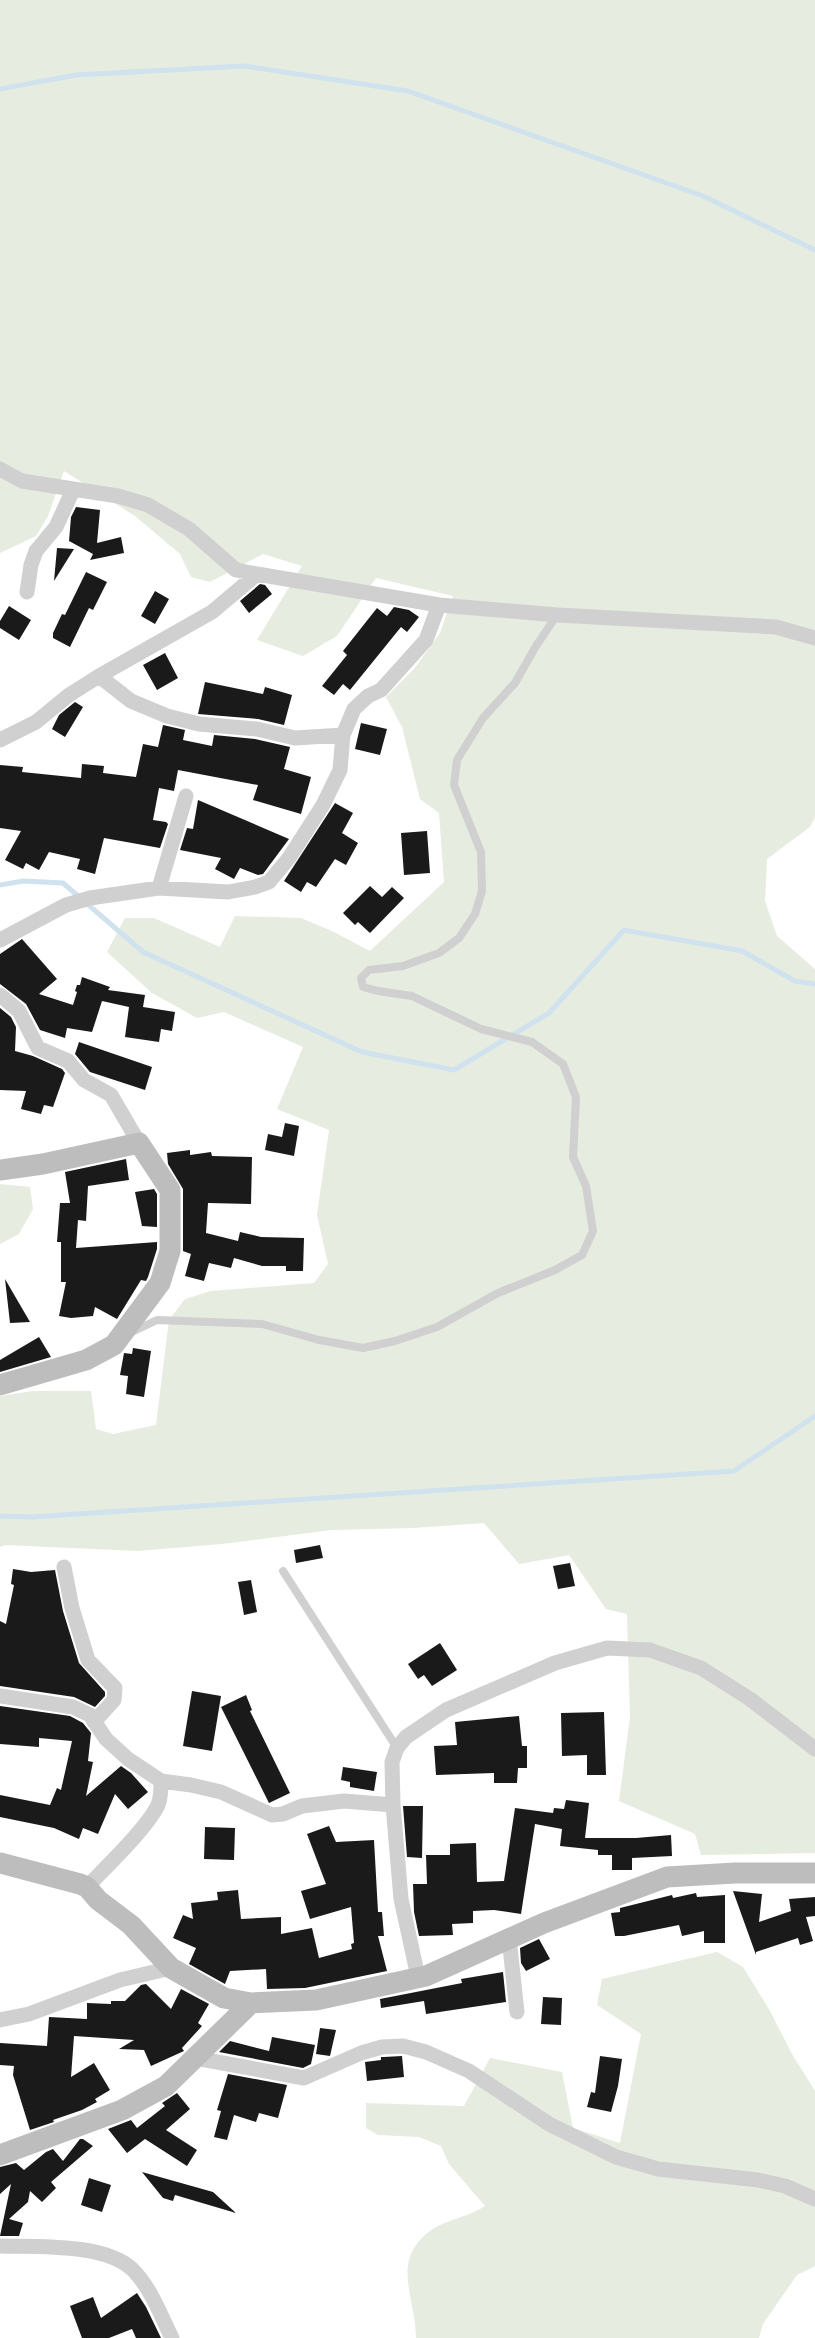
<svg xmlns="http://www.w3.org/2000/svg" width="815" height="2338" viewBox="0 0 815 2338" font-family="'Fira Sans',sans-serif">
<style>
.green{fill:#e6ecdf}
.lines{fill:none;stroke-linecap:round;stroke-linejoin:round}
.stream{stroke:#cfe2ee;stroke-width:5}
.building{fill:#1a1a1a}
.lane{stroke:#d0d0d0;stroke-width:8}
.street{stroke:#d0d0d0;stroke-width:15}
.secondary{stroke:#bdbdbd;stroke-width:21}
</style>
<rect width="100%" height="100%" fill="#fff"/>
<path class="green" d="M 0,0 L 815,0 L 815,817 L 810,827 L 767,859 L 765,901 L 777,936 L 815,969 L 815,1853 L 701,1855 L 695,1834 L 619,1801 L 630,1717 L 627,1614 L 606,1609 L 569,1555 L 519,1564 L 484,1523 L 414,1528 L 331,1530 L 222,1544 L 138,1551 L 5,1545 L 0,1547 L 0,1396 L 33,1391 L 91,1391 L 96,1429 L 113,1434 L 156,1425 L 169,1320 L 185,1299 L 211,1291 L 314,1283 L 328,1264 L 317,1215 L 329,1130 L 277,1109 L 303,1047 L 224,1012 L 197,1018 L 152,993 L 107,952 L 125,918 L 154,918 L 220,947 L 235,916 L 301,918 L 332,931 L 370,951 L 444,882 L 439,813 L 420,799 L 402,727 L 386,697 L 414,669 L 440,633 L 453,596 L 376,578 L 337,636 L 303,656 L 257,640 L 302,566 L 263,554 L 210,582 L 191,577 L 180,554 L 135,516 L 64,471 L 48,516 L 36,536 L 0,553 Z
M 0,1184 L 30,1187 L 33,1209 L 19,1234 L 0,1244 Z
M 717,1952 L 743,1967 L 770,2011 L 792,2054 L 815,2091 L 815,2266 L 797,2275 L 763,2324 L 759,2338 L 416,2338 C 416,2297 388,2259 434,2228 C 450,2219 470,2216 485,2206 L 449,2164 L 441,2146 L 419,2137 L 378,2135 L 366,2128 L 366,2103 L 464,2106 L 490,2058 L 562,2072 L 573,2128 L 620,2143 L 641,2034 L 597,2005 L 602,1979 Z"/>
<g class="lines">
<path class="stream" d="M 0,89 L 76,75 L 244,66 L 408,91 L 703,196 L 815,250
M 0,885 L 23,881 L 63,883 L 143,952 L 362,1052 L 454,1070 L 549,1013 L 624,930 L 742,951 L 795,981 L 815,984
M 0,1516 L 32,1517 L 734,1471 L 815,1416"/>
</g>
<path class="building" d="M 76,507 L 100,510 L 97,543 L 121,537 L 124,553 L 90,560 L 93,554 L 69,541 L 71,517 Z
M 57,548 L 74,549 L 54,581 Z
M 86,572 L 107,582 L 93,610 L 89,608 L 70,647 L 53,638 L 53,633 L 62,614 L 65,615 Z
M 260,584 L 265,585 L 272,594 L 249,613 L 240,601 Z
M 155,591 L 169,599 L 155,624 L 141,616 Z
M 9,606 L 31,620 L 19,640 L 0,628 L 0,621 Z
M 394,607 L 409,610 L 419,617 L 407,632 L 401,627 L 350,690 L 343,684 L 334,695 L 322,686 L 347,655 L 343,651 L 377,608 L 387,616 Z
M 165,653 L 178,678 L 157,690 L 143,665 Z
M 205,682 L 263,694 L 265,687 L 292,695 L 284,725 L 258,719 L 198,714 Z
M 75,702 L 83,707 L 65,737 L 52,729 L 59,715 Z
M 361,723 L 387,729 L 380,755 L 355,749 Z
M 163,725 L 185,730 L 183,740 L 212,746 L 214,735 L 255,739 L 290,747 L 284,769 L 311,777 L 301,814 L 253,800 L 258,785 L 178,770 L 174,791 L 159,788 L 153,820 L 166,822 L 168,824 L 160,848 L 104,838 L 95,874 L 77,869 L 80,859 L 49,852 L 39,870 L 26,863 L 23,869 L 5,860 L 21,831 L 0,828 L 0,765 L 23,767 L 22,772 L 81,778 L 82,764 L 104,766 L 103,773 L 136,777 L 143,744 L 158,747 Z
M 198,800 L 289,839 L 263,874 L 258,875 L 240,868 L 234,879 L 215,869 L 221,858 L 180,850 L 187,828 L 193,829 Z
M 335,803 L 353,813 L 342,833 L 358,843 L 346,865 L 335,859 L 316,887 L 307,882 L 301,892 L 284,881 Z
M 427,831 L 430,873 L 404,875 L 401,833 Z
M 370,886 L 382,897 L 392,887 L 404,898 L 370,933 L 358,922 L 355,925 L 343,913 Z
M 22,939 L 57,979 L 39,994 L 73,1005 L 77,992 L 75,991 L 77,985 L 80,985 L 82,977 L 110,987 L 108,990 L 145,995 L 143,1007 L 175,1012 L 172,1031 L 161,1029 L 159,1042 L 125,1037 L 129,1007 L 102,1001 L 92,1032 L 67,1028 L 65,1038 L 40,1030 L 26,1004 L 0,984 L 0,954 Z
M 0,1008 L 11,1017 L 16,1027 L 15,1051 L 33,1056 L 62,1069 L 65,1073 L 53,1107 L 44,1105 L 41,1114 L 21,1109 L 26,1091 L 0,1090 Z
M 79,1042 L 152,1067 L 145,1090 L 90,1072 L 75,1054 Z
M 285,1123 L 299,1126 L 294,1156 L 265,1150 L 268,1134 L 282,1137 Z
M 190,1150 L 190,1155 L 211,1152 L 212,1156 L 252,1157 L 251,1204 L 208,1203 L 206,1233 L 238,1241 L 240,1232 L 261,1237 L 304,1238 L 303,1271 L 286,1271 L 286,1266 L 262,1266 L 234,1258 L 231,1268 L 209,1263 L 204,1281 L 185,1276 L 191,1254 L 183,1251 L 183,1189 L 168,1164 L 167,1153 Z
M 126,1159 L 129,1180 L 88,1186 L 86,1221 L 78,1220 L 76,1248 L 157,1242 L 157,1249 L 148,1277 L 146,1281 L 141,1280 L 117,1319 L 95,1307 L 93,1316 L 71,1318 L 59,1316 L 66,1282 L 61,1282 L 61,1242 L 57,1242 L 60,1203 L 70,1203 L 65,1172 Z
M 154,1189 L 157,1194 L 157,1227 L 142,1226 L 135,1192 Z
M 5,1279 L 30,1322 L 10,1323 Z
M 39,1337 L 51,1357 L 0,1372 L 0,1360 Z
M 133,1348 L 151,1351 L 144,1397 L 126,1394 L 128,1376 L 120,1375 L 124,1353 L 132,1354 Z
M 320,1545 L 323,1558 L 296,1563 L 294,1550 Z
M 570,1563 L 575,1586 L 558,1589 L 553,1566 Z
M 13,1569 L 31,1572 L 55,1570 L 63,1611 L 79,1663 L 105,1692 L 105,1696 L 95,1707 L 74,1697 L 0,1686 L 0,1621 L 6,1624 L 14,1585 L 11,1584 Z
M 251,1580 L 257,1612 L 244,1615 L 238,1582 Z
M 440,1643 L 457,1670 L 432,1686 L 424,1675 L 418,1679 L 408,1664 Z
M 192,1691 L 221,1696 L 212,1751 L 183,1746 Z
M 246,1695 L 252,1710 L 250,1711 L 290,1793 L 269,1803 L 221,1707 Z
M 0,1706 L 70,1716 L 83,1723 L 91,1733 L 88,1761 L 93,1762 L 86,1796 L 121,1766 L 131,1773 L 148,1792 L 128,1809 L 115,1794 L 98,1834 L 83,1828 L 79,1839 L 54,1828 L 0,1817 L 0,1795 L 50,1805 L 57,1788 L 61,1790 L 72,1741 L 39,1738 L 39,1747 L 0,1744 Z
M 604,1712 L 606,1775 L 587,1775 L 587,1755 L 562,1756 L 561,1713 Z
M 519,1716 L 522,1746 L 527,1746 L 527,1768 L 518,1768 L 517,1783 L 494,1783 L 494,1773 L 436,1775 L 434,1746 L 457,1745 L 455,1722 Z
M 343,1767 L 377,1772 L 374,1791 L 350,1787 L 350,1782 L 341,1780 Z
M 566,1800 L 589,1803 L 585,1838 L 636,1838 L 671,1835 L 672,1856 L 632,1858 L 632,1870 L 612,1870 L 612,1855 L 598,1855 L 598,1850 L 560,1846 L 562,1829 L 535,1824 L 521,1914 L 494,1910 L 473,1911 L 473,1923 L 452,1924 L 453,1935 L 419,1936 L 414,1912 L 413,1884 L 427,1884 L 426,1855 L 450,1855 L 450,1844 L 476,1843 L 477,1882 L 504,1881 L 515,1808 L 553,1813 L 554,1808 L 564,1809 Z
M 403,1806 L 423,1806 L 422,1858 L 407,1857 Z
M 329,1826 L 336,1842 L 374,1840 L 378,1912 L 382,1912 L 384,1936 L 378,1936 L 387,1971 L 305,1988 L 267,1989 L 266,1969 L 230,1971 L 225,1984 L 189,1964 L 196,1948 L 173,1938 L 183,1915 L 193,1919 L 191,1903 L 218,1900 L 217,1892 L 238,1890 L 241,1919 L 281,1917 L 281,1934 L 312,1928 L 319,1958 L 352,1949 L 351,1944 L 354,1943 L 351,1907 L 310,1919 L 301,1891 L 326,1884 L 307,1834 Z
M 205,1827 L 235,1828 L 234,1860 L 204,1859 Z
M 733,1891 L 762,1894 L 759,1922 L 791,1911 L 789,1899 L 815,1897 L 815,1916 L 806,1917 L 813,1941 L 800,1945 L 798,1938 L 756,1952 L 756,1955 Z
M 696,1893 L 697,1897 L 725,1895 L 725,1943 L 704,1943 L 704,1931 L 682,1936 L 679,1925 L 624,1936 L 615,1936 L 611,1913 L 620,1912 L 620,1908 L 672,1895 L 673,1898 Z
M 539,1939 L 550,1959 L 526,1971 L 521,1963 L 520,1948 Z
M 503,1972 L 506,2002 L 426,2014 L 424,2001 L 381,2008 L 380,1999 L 462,1983 L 461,1979 Z
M 146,1984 L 171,2009 L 181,1989 L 209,2004 L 198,2023 L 202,2026 L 182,2048 L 184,2051 L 151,2066 L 144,2050 L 119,2049 L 134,2040 L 74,2036 L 71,2077 L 94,2063 L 110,2090 L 95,2099 L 97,2102 L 82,2110 L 53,2120 L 54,2122 L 30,2130 L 13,2075 L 14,2066 L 0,2065 L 0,2043 L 47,2046 L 49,2017 L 87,2019 L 87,2003 L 111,2004 L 111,2001 L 125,2001 L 141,1985 Z
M 543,1997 L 562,1998 L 561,2025 L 541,2024 Z
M 320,2028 L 336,2030 L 330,2056 L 316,2054 Z
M 272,2037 L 315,2045 L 311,2064 L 303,2068 L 219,2052 L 230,2041 L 269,2051 Z
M 402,2056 L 404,2077 L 367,2081 L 365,2062 L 381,2060 L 381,2057 L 384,2057 Z
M 600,2056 L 622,2059 L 618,2086 L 611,2112 L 587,2107 L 591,2092 L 595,2093 Z
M 228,2074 L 287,2085 L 278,2118 L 259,2113 L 256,2122 L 234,2115 L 227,2140 L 214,2137 L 221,2111 L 217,2110 Z
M 177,2093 L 190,2109 L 166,2130 L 197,2150 L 187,2166 L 145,2139 L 127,2153 L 108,2129 L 131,2120 L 137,2128 L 165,2106 L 162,2103 Z
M 80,2139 L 83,2139 L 93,2146 L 51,2182 L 56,2188 L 42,2202 L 30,2191 L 28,2202 L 9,2219 L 23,2223 L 19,2236 L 0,2236 L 11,2184 L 0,2194 L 0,2167 L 16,2163 L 24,2170 L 46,2152 L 53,2149 L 63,2161 Z
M 142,2172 L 213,2192 L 236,2213 L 175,2195 L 173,2201 L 163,2198 Z
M 89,2178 L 111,2185 L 102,2212 L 81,2205 Z
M 137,2293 L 146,2307 L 161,2338 L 136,2338 L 132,2329 L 109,2338 L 82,2338 L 70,2306 L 93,2297 L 101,2318 Z"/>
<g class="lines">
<path class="lane" d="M 132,1332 L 157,1320 L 262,1324 L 319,1340 L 363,1348 L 395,1341 L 437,1327 L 498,1293 L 555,1270 L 582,1255 L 593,1231 L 586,1186 L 573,1157 L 576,1097 L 563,1064 L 532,1042 L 481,1029 L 412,996 L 378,991 L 363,987 L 361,978 L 369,970 L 403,966 L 439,953 L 459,938 L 475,914 L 482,891 L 481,852 L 454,785 L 457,760 L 483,718 L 515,683 L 536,646 L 557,615
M 283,1571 L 397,1748"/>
<path class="street" d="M 0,469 L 22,481 L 118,496 L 148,505 L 189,529 L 236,570 L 257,574
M 27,592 L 31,565 L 36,551 L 56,527 L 73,490
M 99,676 L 131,701 L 167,716 L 199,724 L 257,729 L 295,738 L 343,735
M 0,740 L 36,722 L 69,695 L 99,676 L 212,612 L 257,574 L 439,605 L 558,615 L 776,627 L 815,638
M 159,888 L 186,796
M 0,940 L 66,905 L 90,898 L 159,888 L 228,892 L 255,887 L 269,882 L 289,858 L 323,805 L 340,770 L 343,735 L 354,709 L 368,696 L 381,690 L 426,640 L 439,605
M 0,995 L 19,1011 L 38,1048 L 68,1061 L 84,1080 L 111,1095 L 139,1143
M 64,1567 L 72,1608 L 88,1660 L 115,1688 L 114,1700 L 94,1722
M 0,1696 L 73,1707 L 90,1715 L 106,1739 L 128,1759 L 161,1781 L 191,1785 L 221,1792 L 272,1815 L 283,1814 L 302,1806 L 344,1801 L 393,1805
M 87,1887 C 106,1867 147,1828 158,1805 C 161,1798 161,1789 161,1781
M 509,1938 L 517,2012
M 418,1977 L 401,1899 L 393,1805 L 392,1762 L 397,1748 L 406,1737 L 446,1710 L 555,1663 L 607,1648 L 650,1650 L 701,1668 L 750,1699 L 815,1749
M 0,2020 L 29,2014 L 120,1980 L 171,1968
M 195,2058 L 304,2078 L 361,2053 L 382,2047 L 403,2046 L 426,2052 L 469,2071 L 549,2124 L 616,2157 L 658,2169 L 758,2180 L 785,2186 L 815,2199
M 0,2246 C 37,2247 106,2243 133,2270 C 151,2288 161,2316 172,2338"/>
<path class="secondary" d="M 0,1170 L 43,1164 L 139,1143 L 170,1190 L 170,1251 L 160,1283 L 114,1345 L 86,1360 L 0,1385
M 0,1863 L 80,1884 L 87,1887 L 98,1900 L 131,1925 L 171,1968 L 224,1998 L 251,2003 L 316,2000 L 426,1976 L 544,1923 L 667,1877 L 735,1873 L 815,1873
M 0,2155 L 122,2110 L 166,2086 L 251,2003"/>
</g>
</svg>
